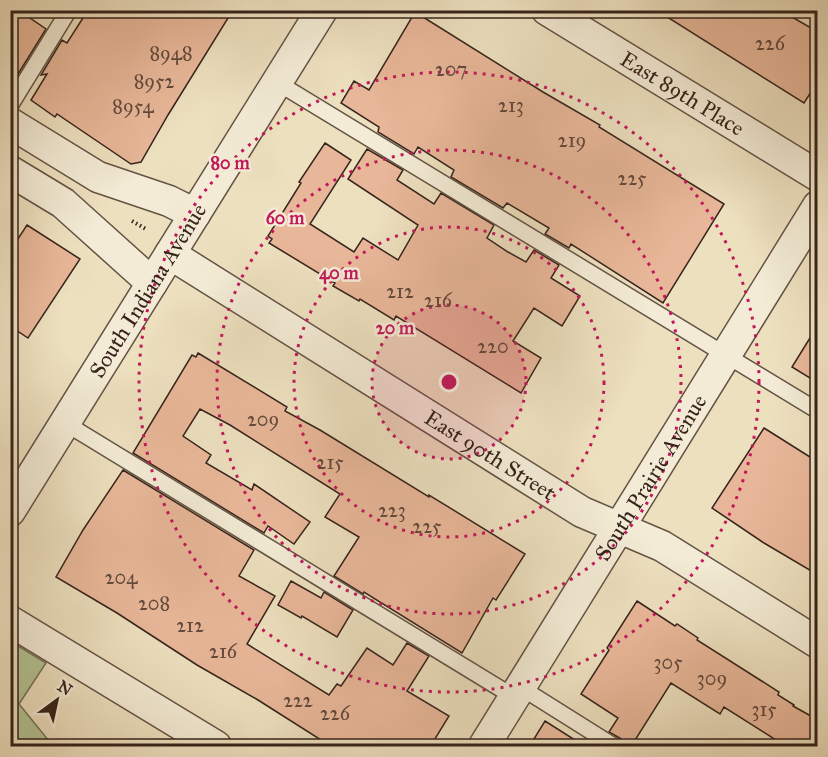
<svg xmlns="http://www.w3.org/2000/svg" width="828" height="757" viewBox="0 0 828 757" font-family="'IM FELL Great Primer',serif">
<style>
.green{fill:#b4c395;stroke:#767458;stroke-width:1.5}
.building{fill:#e8b799;stroke:#37241c;stroke-width:1.5}
.lines{fill:none;stroke-linecap:round;stroke-linejoin:round}
.lane-casing{stroke:#645345;stroke-width:18}
.street-casing{stroke:#645345;stroke-width:33}
.path{stroke:#37241c;stroke-width:4;stroke-dasharray:1.5 3;stroke-linecap:butt}
.lane{stroke:#f3ebd5;stroke-width:15}
.street{stroke:#f3ebd5;stroke-width:30}
.ring{fill:none;stroke:#c2185b;stroke-width:3;stroke-dasharray:3 6}
.labels{text-anchor:middle;stroke-width:5;stroke-linejoin:round;paint-order:stroke}
.number-label{font-size:20px;fill:#63493b}
.street-label{font-size:22px;fill:#37241c;stroke:#f3ebd5}
.centre{fill:#c2185b;stroke:#f3ebd5;stroke-width:3}
.ring-label{font-size:18px;text-anchor:middle;font-weight:bold;fill:#c2185b;stroke:#f3ebd5;stroke-width:5;stroke-linejoin:round;paint-order:stroke}
</style>
<rect width="100%" height="100%" fill="#ede0bf"/>
<filter id="stains"><feTurbulence type="fractalNoise" baseFrequency=".00333" numOctaves="4"/><feColorMatrix values="0 0 0 0 .2 0 0 0 0 .09 0 0 0 0 .02 0 0 0 .5 -.17"/></filter>
<radialGradient id="worn" r=".72"><stop offset=".6" stop-color="#630" stop-opacity="0"/><stop offset="1" stop-color="#630" stop-opacity=".3"/></radialGradient>
<path class="green" d="M 10,641 L 46,663 L 19,704 L 53,746 L 11,746 Z"/>
<path class="building" d="M 10,10 L 18,10 L 46,29 L 15,79 L 10,80 Z
M 88,10 L 233,10 L 168,115 L 141,162 L 131,164 L 57,114 L 55,117 L 31,100 L 47,74 L 41,75 L 62,40 L 67,43 Z
M 656,10 L 780,10 L 818,32 L 818,81 L 804,103 Z
M 415,12 L 543,92 L 600,125 L 599,127 L 724,204 L 663,303 L 571,244 L 569,248 L 545,234 L 549,228 L 507,203 L 503,208 L 451,177 L 454,170 L 418,147 L 414,154 L 378,132 L 379,127 L 341,103 L 354,81 L 369,90 Z
M 325,143 L 351,160 L 310,224 L 354,252 L 363,238 L 398,260 L 418,225 L 348,179 L 367,149 L 403,170 L 397,180 L 434,204 L 441,193 L 494,225 L 487,238 L 508,252 L 526,262 L 534,250 L 559,265 L 551,278 L 580,296 L 562,326 L 534,308 L 513,341 L 541,358 L 521,393 L 396,316 L 394,320 L 360,299 L 359,301 L 333,286 L 335,283 L 269,243 L 272,239 L 268,236 L 301,183 L 299,182 Z
M 27,225 L 80,259 L 28,338 L 10,326 L 10,251 Z
M 818,325 L 818,383 L 792,367 Z
M 198,353 L 287,407 L 285,411 L 320,430 L 429,497 L 429,495 L 525,554 L 496,600 L 493,598 L 462,653 L 364,592 L 363,594 L 334,576 L 359,537 L 325,517 L 340,494 L 230,425 L 200,409 L 183,436 L 211,455 L 206,463 L 252,490 L 254,484 L 310,522 L 294,544 L 268,526 L 264,533 L 133,453 L 192,355 L 196,357 Z
M 764,428 L 818,462 L 818,575 L 764,543 L 712,508 Z
M 123,470 L 254,550 L 239,576 L 275,596 L 247,644 L 329,695 L 337,684 L 341,686 L 367,648 L 393,665 L 407,643 L 429,656 L 407,691 L 449,716 L 430,747 L 332,747 L 258,700 L 197,665 L 117,613 L 56,577 L 83,530 Z
M 291,581 L 321,598 L 324,592 L 353,610 L 337,637 L 302,616 L 301,618 L 278,605 Z
M 637,601 L 675,626 L 677,624 L 698,638 L 697,640 L 779,692 L 778,695 L 794,705 L 793,706 L 818,720 L 818,747 L 787,747 L 724,707 L 720,714 L 671,683 L 632,745 L 609,732 L 618,718 L 581,694 L 609,650 L 607,648 Z
M 545,721 L 586,747 L 529,747 Z"/>
<g class="lines">
<defs>
<path id="lane" d="M 278,83 L 818,411
M 10,106 L 69,10
M 65,423 L 514,697
M 520,687 L 614,746"/>
<g id="street">
<path id="s1" d="M 547,10 L 818,176"/>
<path d="M 10,123 L 98,177 L 169,201 L 195,214"/>
<path d="M 10,171 L 63,203 L 152,283"/>
<path id="s2" d="M 170,254 L 582,512 L 662,546 L 818,643"/>
<path id="s3" d="M 10,511 L 322,10"/>
<path d="M 10,621 L 216,746"/>
<path id="s4" d="M 484,746 L 818,206"/>
</g>
</defs>
<use href="#lane" class="lane-casing"/>
<use href="#street" class="street-casing"/>
<path class="path" d="M 132,221 L 146,229"/>
<use href="#lane" class="lane"/>
<use href="#street" class="street"/>
</g>
<circle cx="449" cy="382" r="77" fill="#c2185b" fill-opacity=".12"/>
<g class="ring">
<circle cx="449" cy="382" r="77"/>
<circle cx="449" cy="382" r="155"/>
<circle cx="449" cy="382" r="232"/>
<circle cx="449" cy="382" r="310"/>
</g>
<g class="labels">
<g class="number-label">
<text x="770" y="50">226</text>
<text x="171" y="60">8948</text>
<text x="451" y="76">207</text>
<text x="154" y="88">8952</text>
<text x="511" y="112">213</text>
<text x="133" y="113">8954</text>
<text x="572" y="147">219</text>
<text x="632" y="185">225</text>
<text x="400" y="298">212</text>
<text x="438" y="307">216</text>
<text x="493" y="353">220</text>
<text x="263" y="426">209</text>
<text x="330" y="469">215</text>
<text x="392" y="517">223</text>
<text x="427" y="533">225</text>
<text x="121" y="584">204</text>
<text x="154" y="610">208</text>
<text x="190" y="632">212</text>
<text x="223" y="658">216</text>
<text x="668" y="669">305</text>
<text x="712" y="685">309</text>
<text x="298" y="707">222</text>
<text x="764" y="716">315</text>
<text x="335" y="720">226</text>
</g>
<g class="street-label">
<text dy="8" stroke="none"><textPath href="#s1" startOffset="159">East 89th Place</textPath></text>
<text dy="8" stroke="none"><textPath href="#s3" startOffset="260">South Indiana Avenue</textPath></text>
<text dy="8" stroke="none"><textPath href="#s2" startOffset="378">East 90th Street</textPath></text>
<text dy="8" stroke="none"><textPath href="#s4" startOffset="316">South Prairie Avenue</textPath></text>
</g>
</g>
<circle cx="449" cy="382" r="9" class="centre"/>
<g class="ring-label">
<text x="230" y="169">80 m</text>
<text x="285" y="224">60 m</text>
<text x="339" y="279">40 m</text>
<text x="395" y="334">20 m</text>
</g>
<rect width="828" height="757" fill="none" stroke="#ede0bf" stroke-width="36"/>
<rect x="12" y="12" width="804" height="733" fill="none" stroke="#37241c" stroke-width="3"/>
<rect x="18" y="18" width="792" height="721" fill="none" stroke="#37241c" stroke-width="1.5"/>
<g transform="translate(57 700) rotate(33)" stroke="#f3ebd5" stroke-width="4.5" paint-order="stroke">
<path d="M0-4.5L10 22L0 15L-10 22Z" fill="#37241c"/>
<text y="-9" font-size="16" font-weight="bold" text-anchor="middle" fill="#37241c">N</text>
</g>
<rect width="100%" height="100%" filter="url(#stains)"/>
<rect width="100%" height="100%" fill="url(#worn)"/>
</svg>
